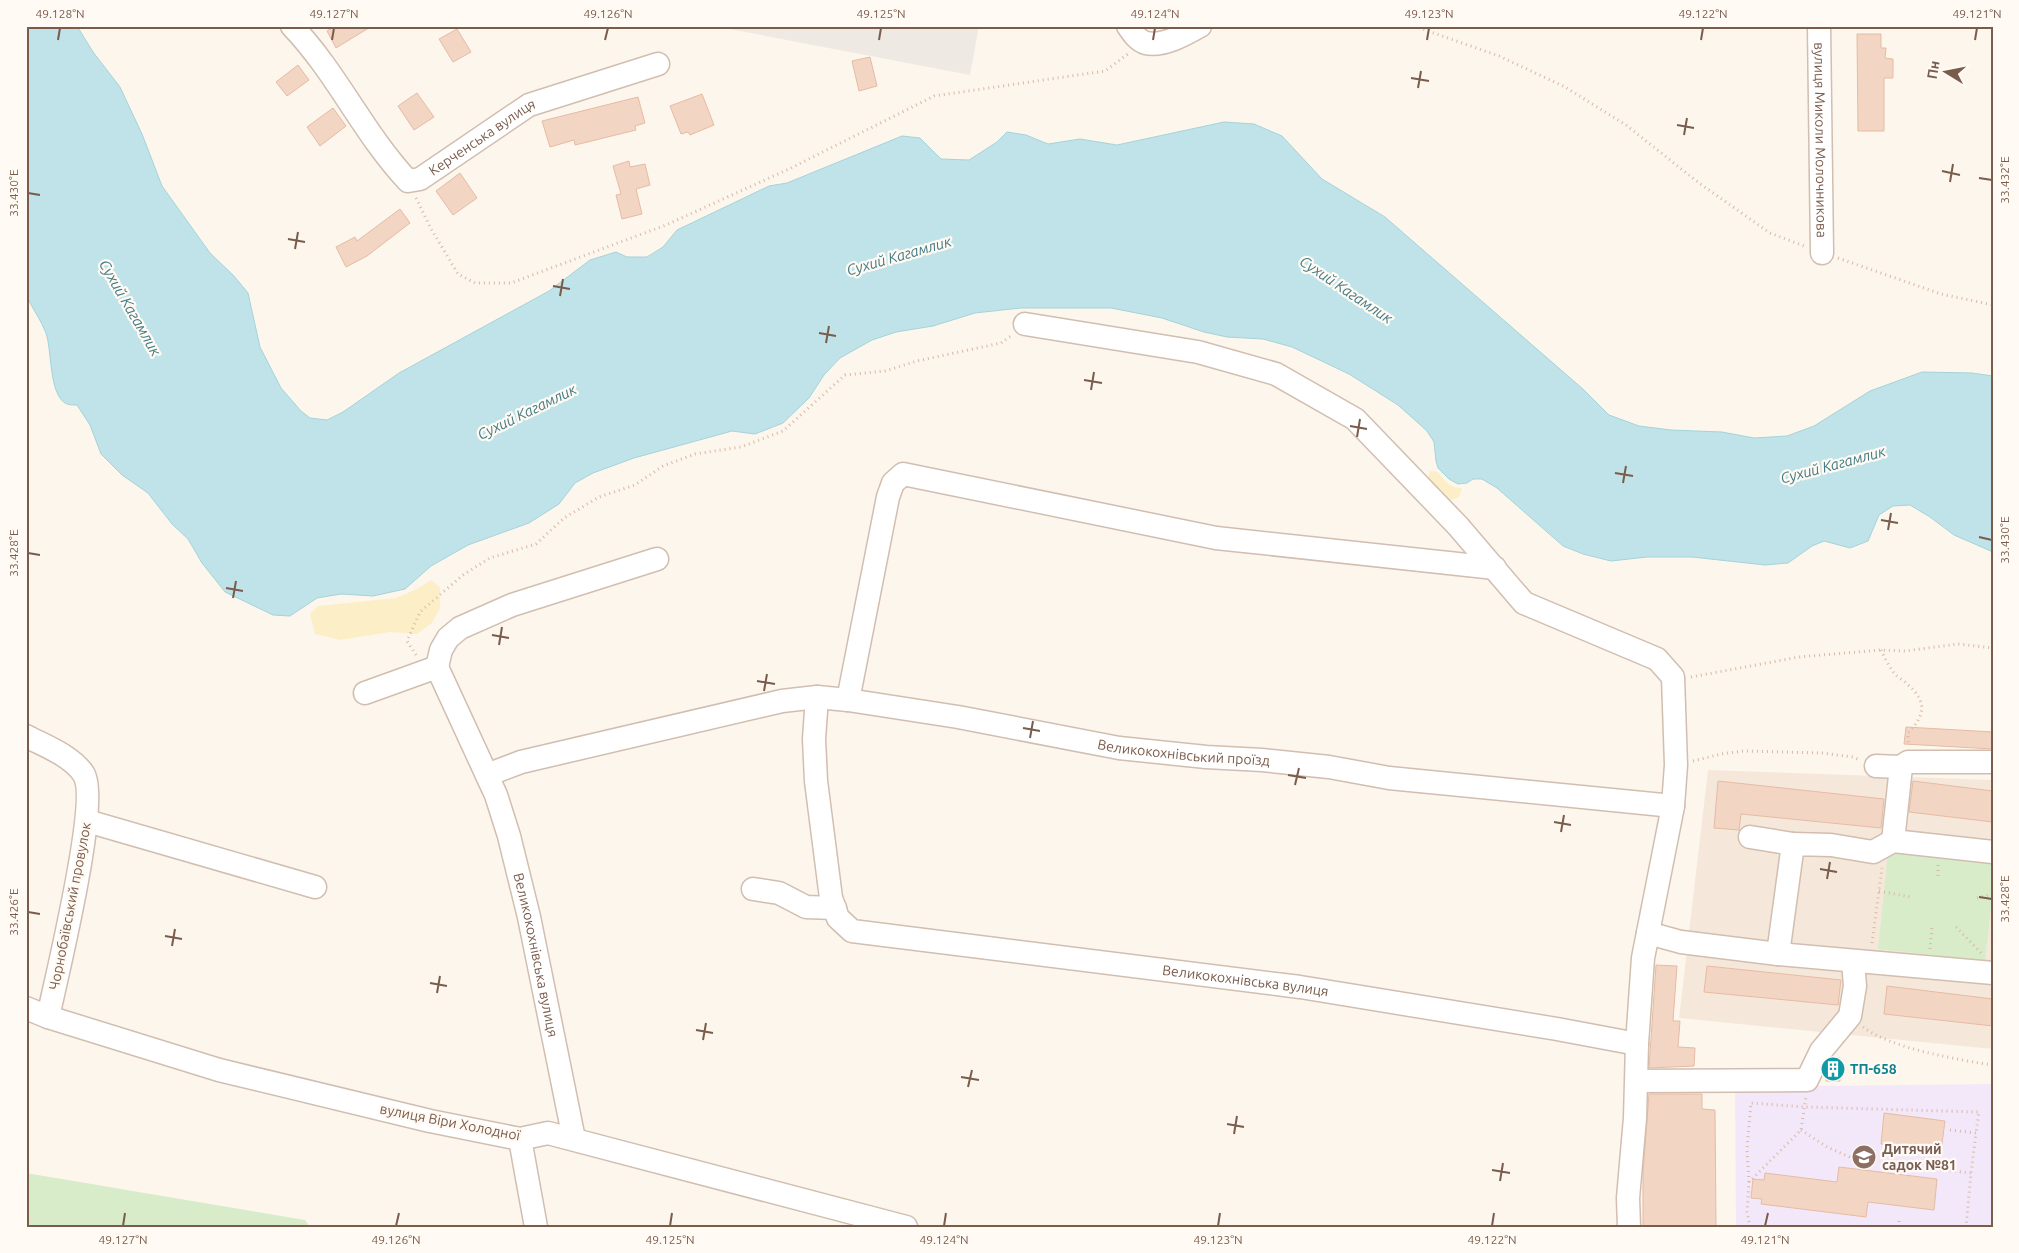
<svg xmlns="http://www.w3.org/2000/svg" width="2019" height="1253" viewBox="0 0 2019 1253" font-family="Ubuntu,sans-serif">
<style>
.residential{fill:#f5e8da}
.industrial{fill:#efe9e4}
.education{fill:#f3e8fa}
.green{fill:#d8ecc9}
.sand{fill:#fcefc7}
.water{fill:#bfe3e8;stroke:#a5d3da}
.building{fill:#f3d5c3;stroke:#e6bba3}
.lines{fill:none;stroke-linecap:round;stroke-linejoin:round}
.minor-casing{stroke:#d1beb0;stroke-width:25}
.path{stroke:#d9b8a5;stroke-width:3;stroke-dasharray:1 4;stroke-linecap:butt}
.minor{stroke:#fff;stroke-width:22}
.ticks{fill:none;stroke:#7a5c4d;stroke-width:2}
.labels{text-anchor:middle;stroke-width:4.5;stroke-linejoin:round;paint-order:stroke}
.street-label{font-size:14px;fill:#7a5c4d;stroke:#fffaf3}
.culture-label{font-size:14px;font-weight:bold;fill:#0d838f;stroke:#fffaf3;text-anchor:start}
.education-label{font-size:14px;font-weight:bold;fill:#785e54;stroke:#fffaf3;text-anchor:start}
.water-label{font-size:15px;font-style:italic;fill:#437c86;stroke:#fffaf3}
.neatline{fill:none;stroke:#7a5c4d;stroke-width:2}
.ticks-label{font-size:12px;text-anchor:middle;fill:#7a5c4d}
</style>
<rect width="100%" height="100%" fill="#fdf6ec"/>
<path class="residential" d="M 1708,770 L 1993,780 L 1993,1049 L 1679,1018 Z"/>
<path class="industrial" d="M 714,26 L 979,26 L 970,75 Z"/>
<path class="education" d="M 1993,1084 L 1993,1227 L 1736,1227 L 1735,1087 Z"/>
<path class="green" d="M 1888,851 L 1993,862 L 1993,891 L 1985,961 L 1878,949 Z
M 26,1173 L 305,1220 L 310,1227 L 26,1227 Z"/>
<path class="sand" d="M 1430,471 L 1438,472 C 1445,482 1450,488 1462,488 L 1459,497 L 1445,502 L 1427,481 Z
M 431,580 L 440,587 L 440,608 L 432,623 L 417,634 L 390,632 L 340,640 L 315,634 L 310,614 L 318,606 L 396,598 L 417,589 Z"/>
<path class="water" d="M 26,26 L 77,26 L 93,52 L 120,87 L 142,134 L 162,186 L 210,253 L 234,276 L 248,293 L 260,347 L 281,388 L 301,411 L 310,418 L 327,420 L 343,412 L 399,373 L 549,291 L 590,260 L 616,252 L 627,257 L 647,257 L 663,247 L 677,230 L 769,186 L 787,183 L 902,136 L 920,138 L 941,159 L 969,160 L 997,142 L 1007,132 L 1026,135 L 1048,144 L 1080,139 L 1117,145 L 1224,122 L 1254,124 L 1282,136 L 1322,179 L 1385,217 L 1584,390 L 1609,415 L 1639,426 L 1671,430 L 1722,432 L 1754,438 L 1787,436 L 1814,426 L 1870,391 L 1922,372 L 1972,373 L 1993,376 L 1993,552 L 1954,535 L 1930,517 L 1910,505 L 1893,506 L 1879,515 L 1868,541 L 1850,548 L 1824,541 L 1812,546 L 1788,563 L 1765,565 L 1692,557 L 1647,557 L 1611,561 L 1583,554 L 1563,546 L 1497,488 L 1482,479 L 1473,479 L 1467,483 L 1458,484 L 1449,479 L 1438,468 L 1436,461 L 1434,442 L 1427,431 L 1398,405 L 1349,374 L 1292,347 L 1263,339 L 1227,337 L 1204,332 L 1162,318 L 1111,308 L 1021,308 L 975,313 L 933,326 L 896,332 L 872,340 L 840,358 L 824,375 L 809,398 L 783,423 L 755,434 L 732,431 L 634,458 L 593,473 L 575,483 L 559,504 L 529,523 L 468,545 L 431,566 L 405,589 L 373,596 L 341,594 L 317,598 L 290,616 L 273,615 L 225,592 L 202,563 L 188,539 L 172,524 L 148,493 L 122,475 L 101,454 L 90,425 L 77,405 C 73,405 68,405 65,403 C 49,393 52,351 46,333 C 41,320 32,308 26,295 Z"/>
<path class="building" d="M 335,26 L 372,26 L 336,48 L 327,31 Z
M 457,29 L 471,52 L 453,62 L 439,39 Z
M 1857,34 L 1881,34 L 1881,48 L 1886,48 L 1885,58 L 1893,59 L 1893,78 L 1884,78 L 1884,131 L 1858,131 Z
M 870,57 L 877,86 L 859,91 L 852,61 Z
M 298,65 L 309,80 L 287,96 L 276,82 Z
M 417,93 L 434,117 L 414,130 L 398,106 Z
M 702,94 L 714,125 L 690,135 L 688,132 L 681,134 L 670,106 Z
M 638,97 L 645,123 L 635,126 L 636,130 L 575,145 L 574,140 L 550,147 L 542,121 Z
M 333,108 L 346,126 L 320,146 L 307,127 Z
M 629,161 L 630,167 L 645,164 L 650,185 L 636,189 L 642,214 L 622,219 L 616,195 L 621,194 L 613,166 Z
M 460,173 L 477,198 L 453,215 L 436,191 Z
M 400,209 L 410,223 L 367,256 L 346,267 L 336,247 L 355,237 L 357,241 Z
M 1906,727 L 1993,732 L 1993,749 L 1904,744 Z
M 1718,781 L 1884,799 L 1881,828 L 1741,814 L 1739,830 L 1714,828 Z
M 1913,781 L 1993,791 L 1993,822 L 1909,812 Z
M 1656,965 L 1677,966 L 1673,1021 L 1680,1021 L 1678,1047 L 1695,1048 L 1694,1066 L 1649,1068 Z
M 1707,966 L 1841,980 L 1838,1005 L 1704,992 Z
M 1887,986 L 1993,999 L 1993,1026 L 1884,1014 Z
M 1832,1058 L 1840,1058 L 1840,1081 L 1826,1081 L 1826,1071 Z
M 1649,1094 L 1702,1094 L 1702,1109 L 1715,1110 L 1716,1227 L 1643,1227 L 1643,1173 Z
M 1884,1113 L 1945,1121 L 1941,1151 L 1881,1144 Z
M 1839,1167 L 1937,1179 L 1934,1210 L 1868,1202 L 1866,1217 L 1761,1204 L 1762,1199 L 1751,1198 L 1753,1179 L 1764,1180 L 1765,1173 L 1837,1182 Z"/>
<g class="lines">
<defs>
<g id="minor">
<path id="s1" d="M 292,26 C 337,73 363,133 408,181 L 420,179 L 529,105 L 658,64"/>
<path d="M 1128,26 C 1132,32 1138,41 1146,43 C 1163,47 1186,34 1200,26"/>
<path id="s2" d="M 1819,26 L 1822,253"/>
<path d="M 1025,324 L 1198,352 L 1276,374 L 1355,419 L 1458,526 L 1524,603 L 1657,659 L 1673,677 L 1676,765 L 1673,806 L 1643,958 L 1637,1044 L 1635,1118 L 1628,1198 L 1629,1227"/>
<path id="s3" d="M 437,667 L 496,795 L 509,836 L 529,917 L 574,1139"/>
<path d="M 437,667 L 441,650 L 448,638 L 460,628 L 512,605 L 657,559"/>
<path d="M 365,693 L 437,667"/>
<path id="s4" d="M 817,697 L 814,739 L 816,781 L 831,898 L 838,918 L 852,931 L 1300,987 L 1557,1029 L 1637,1044"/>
<path d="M 848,700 L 888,497 L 893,483 L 903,474 L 1216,538 L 1495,568"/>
<path d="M 26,736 C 45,746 70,755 83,773 C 101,798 56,979 48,1017"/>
<path d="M 1876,766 L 1901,767 L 1908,762 L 1993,762"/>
<path id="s5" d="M 487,775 L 521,762 L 782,701 L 817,697 L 848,700 L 958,717 L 1119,748 L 1206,757 L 1262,760 L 1329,767 L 1389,778 L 1673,806"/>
<path d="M 87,821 L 315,887"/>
<path d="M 1750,837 L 1793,844"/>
<path d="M 1893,841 L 1901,767"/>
<path d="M 753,889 L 779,893 L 806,907 L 835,908"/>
<path d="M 1648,933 L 1681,942 L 1778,954 L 1993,973"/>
<path d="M 1778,954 L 1793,844 L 1831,845 L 1873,852 L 1893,841 L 1993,852"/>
<path d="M 26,1008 L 48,1017 L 219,1070 L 430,1121 L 520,1139 L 548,1133 L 906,1227"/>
<path d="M 1637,1081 L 1807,1080 L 1821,1051 L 1850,1016 L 1855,986 L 1853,962"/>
<path d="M 520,1139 L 536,1227"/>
</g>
</defs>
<use href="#minor" class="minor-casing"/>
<path class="path" d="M 1414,26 L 1499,56 L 1565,87 L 1626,125 L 1699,183 L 1770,233 L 1804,246
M 416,198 L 430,227 L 458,274 L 475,283 L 511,283 L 666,225 L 789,169 L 934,96 L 1105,71 L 1128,54
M 1838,258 L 1941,294 L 1993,305
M 1881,650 C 1885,658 1889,667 1895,674 C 1898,678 1904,680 1907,684 C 1928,702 1925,715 1908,733 L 1908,744
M 416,655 L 407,641 L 420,612 L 463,575 L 490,558 L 536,544 L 564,518 L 599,497 L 635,485 L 663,466 L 695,454 L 741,447 L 783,431 L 845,375 L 885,371 L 917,361 L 1001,343 L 1012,335
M 1691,677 L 1799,657 L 1880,650 L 1905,651 L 1958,644 L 1993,648
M 1693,761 L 1721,754 L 1744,751 L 1822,753 L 1853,757 L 1860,760
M 1938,865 L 1938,879
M 1879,891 L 1911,897
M 1977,898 L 1993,894
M 1956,927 L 1982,954
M 1872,943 L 1882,868
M 1930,949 L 1932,927
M 1863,1027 C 1890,1048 1958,1060 1993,1065
M 1801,1130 L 1827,1147 L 1854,1159
M 1950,1130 L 1976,1133 L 1971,1173
M 1925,1168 L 1971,1173 L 1966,1227
M 1749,1182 L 1747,1149 L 1751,1103 L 1805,1107 L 1979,1112 L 1976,1133
M 1750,1227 L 1747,1212 L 1749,1182 L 1801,1130 L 1806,1097
M 1899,1227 L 1899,1221"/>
<use href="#minor" class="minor"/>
</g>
<path class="ticks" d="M 58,40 L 60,28M 332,40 L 334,28M 605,40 L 608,28M 879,40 L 881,28M 1153,40 L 1155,28M 1427,40 L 1429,28M 1701,40 L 1703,28M 1975,40 L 1977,28M 1411,78 L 1429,81M 1418,88 L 1421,71M 1677,125 L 1694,128M 1684,135 L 1687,118M 1942,171 L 1960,175M 1979,178 L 1992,180M 1950,182 L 1953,164M 28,193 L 40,195M 288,239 L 305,242M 295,249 L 298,232M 553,286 L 570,289M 560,296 L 563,279M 819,333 L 836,336M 826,343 L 829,326M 1084,380 L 1102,383M 1091,390 L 1094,372M 1350,426 L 1367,429M 1357,437 L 1360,419M 1615,473 L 1633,476M 1623,483 L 1626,466M 1881,520 L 1898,523M 1888,530 L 1891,513M 1979,537 L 1992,540M 28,553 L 40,555M 226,588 L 243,591M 233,598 L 236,581M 492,635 L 509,638M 499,645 L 502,627M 757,681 L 775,684M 764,691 L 767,674M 1023,728 L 1040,731M 1030,738 L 1033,721M 1288,775 L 1306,778M 1295,785 L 1299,768M 1554,822 L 1571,825M 1561,832 L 1564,815M 1820,869 L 1837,872M 1827,879 L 1830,862M 1979,897 L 1992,899M 28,912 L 40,914M 165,936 L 182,939M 172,946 L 175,929M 430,983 L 447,986M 437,993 L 440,976M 696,1030 L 713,1033M 703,1040 L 706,1023M 961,1077 L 979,1080M 968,1087 L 972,1070M 1227,1124 L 1244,1127M 1234,1134 L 1237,1116M 1492,1170 L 1510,1173M 1500,1181 L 1503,1163M 123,1226 L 125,1213M 396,1226 L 399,1213M 670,1226 L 672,1213M 944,1226 L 946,1213M 1218,1226 L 1220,1213M 1492,1226 L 1494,1213M 1765,1226 L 1768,1213"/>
<defs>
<symbol id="building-disc" viewBox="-11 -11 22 22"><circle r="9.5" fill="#0f9aa8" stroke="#fffaf3"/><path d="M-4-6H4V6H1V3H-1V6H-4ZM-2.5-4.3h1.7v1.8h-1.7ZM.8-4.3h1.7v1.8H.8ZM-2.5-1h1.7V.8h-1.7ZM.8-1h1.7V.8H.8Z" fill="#fff"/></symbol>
<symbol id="school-disc" viewBox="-11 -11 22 22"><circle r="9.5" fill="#8d6e63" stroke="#fffaf3"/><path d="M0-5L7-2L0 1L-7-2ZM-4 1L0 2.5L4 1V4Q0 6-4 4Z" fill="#fff"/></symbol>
</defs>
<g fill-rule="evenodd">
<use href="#building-disc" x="1819" y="1055" width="28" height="28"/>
<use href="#school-disc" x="1850" y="1143" width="28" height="28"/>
</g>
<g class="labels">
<g class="street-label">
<text dy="5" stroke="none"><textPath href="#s1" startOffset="281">Керченська вулиця</textPath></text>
<text dy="5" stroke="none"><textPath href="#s2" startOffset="114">вулиця Миколи Молочникова</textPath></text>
<text dy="5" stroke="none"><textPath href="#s5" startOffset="711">Великокохнівський проїзд</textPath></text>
<text transform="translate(70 906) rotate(-79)" y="5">Чорнобаївський провулок</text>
<text dy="5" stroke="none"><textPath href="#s3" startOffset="306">Великокохнівська вулиця</textPath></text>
<text dy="5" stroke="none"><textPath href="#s4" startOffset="639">Великокохнівська вулиця</textPath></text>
<text transform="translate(450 1122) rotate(11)" y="5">вулиця Віри Холодної</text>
</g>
<g class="culture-label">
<text x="1850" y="1074">ТП-658</text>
</g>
<g class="education-label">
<text x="1882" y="1154">Дитячий<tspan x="1882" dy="16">садок №81</tspan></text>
</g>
<g class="water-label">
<text transform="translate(899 256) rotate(-16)" y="5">Сухий Кагамлик</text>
<text transform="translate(1346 290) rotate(34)" y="5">Сухий Кагамлик</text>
<text transform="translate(130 308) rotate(60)" y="5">Сухий Кагамлик</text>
<text transform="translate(527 412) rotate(-26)" y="5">Сухий Кагамлик</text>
<text transform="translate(1833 465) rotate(-15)" y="5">Сухий Кагамлик</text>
</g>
</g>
<rect width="2019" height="1253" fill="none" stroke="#fffaf3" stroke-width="55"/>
<g transform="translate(1946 72) rotate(280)" stroke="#fffaf3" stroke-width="4" paint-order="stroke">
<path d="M0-4L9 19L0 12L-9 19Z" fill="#7a5c4d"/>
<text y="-8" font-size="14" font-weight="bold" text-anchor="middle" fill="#7a5c4d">Пн</text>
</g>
<rect x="28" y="28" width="1964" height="1198" class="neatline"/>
<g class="ticks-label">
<text x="60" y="18">49.128°N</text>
<text x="334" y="18">49.127°N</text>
<text x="608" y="18">49.126°N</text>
<text x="881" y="18">49.125°N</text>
<text x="1155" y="18">49.124°N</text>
<text x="1429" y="18">49.123°N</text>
<text x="1703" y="18">49.122°N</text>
<text x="1977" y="18">49.121°N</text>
<text transform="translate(2005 180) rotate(-90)" y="4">33.432°E</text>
<text transform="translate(14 193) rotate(-90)" y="4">33.430°E</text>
<text transform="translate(2005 540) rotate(-90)" y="4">33.430°E</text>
<text transform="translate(14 553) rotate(-90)" y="4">33.428°E</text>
<text transform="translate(2005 899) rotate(-90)" y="4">33.428°E</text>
<text transform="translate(14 912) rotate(-90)" y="4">33.426°E</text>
<text x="123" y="1244">49.127°N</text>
<text x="396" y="1244">49.126°N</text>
<text x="670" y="1244">49.125°N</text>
<text x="944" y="1244">49.124°N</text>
<text x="1218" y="1244">49.123°N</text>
<text x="1492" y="1244">49.122°N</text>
<text x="1765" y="1244">49.121°N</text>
</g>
</svg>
